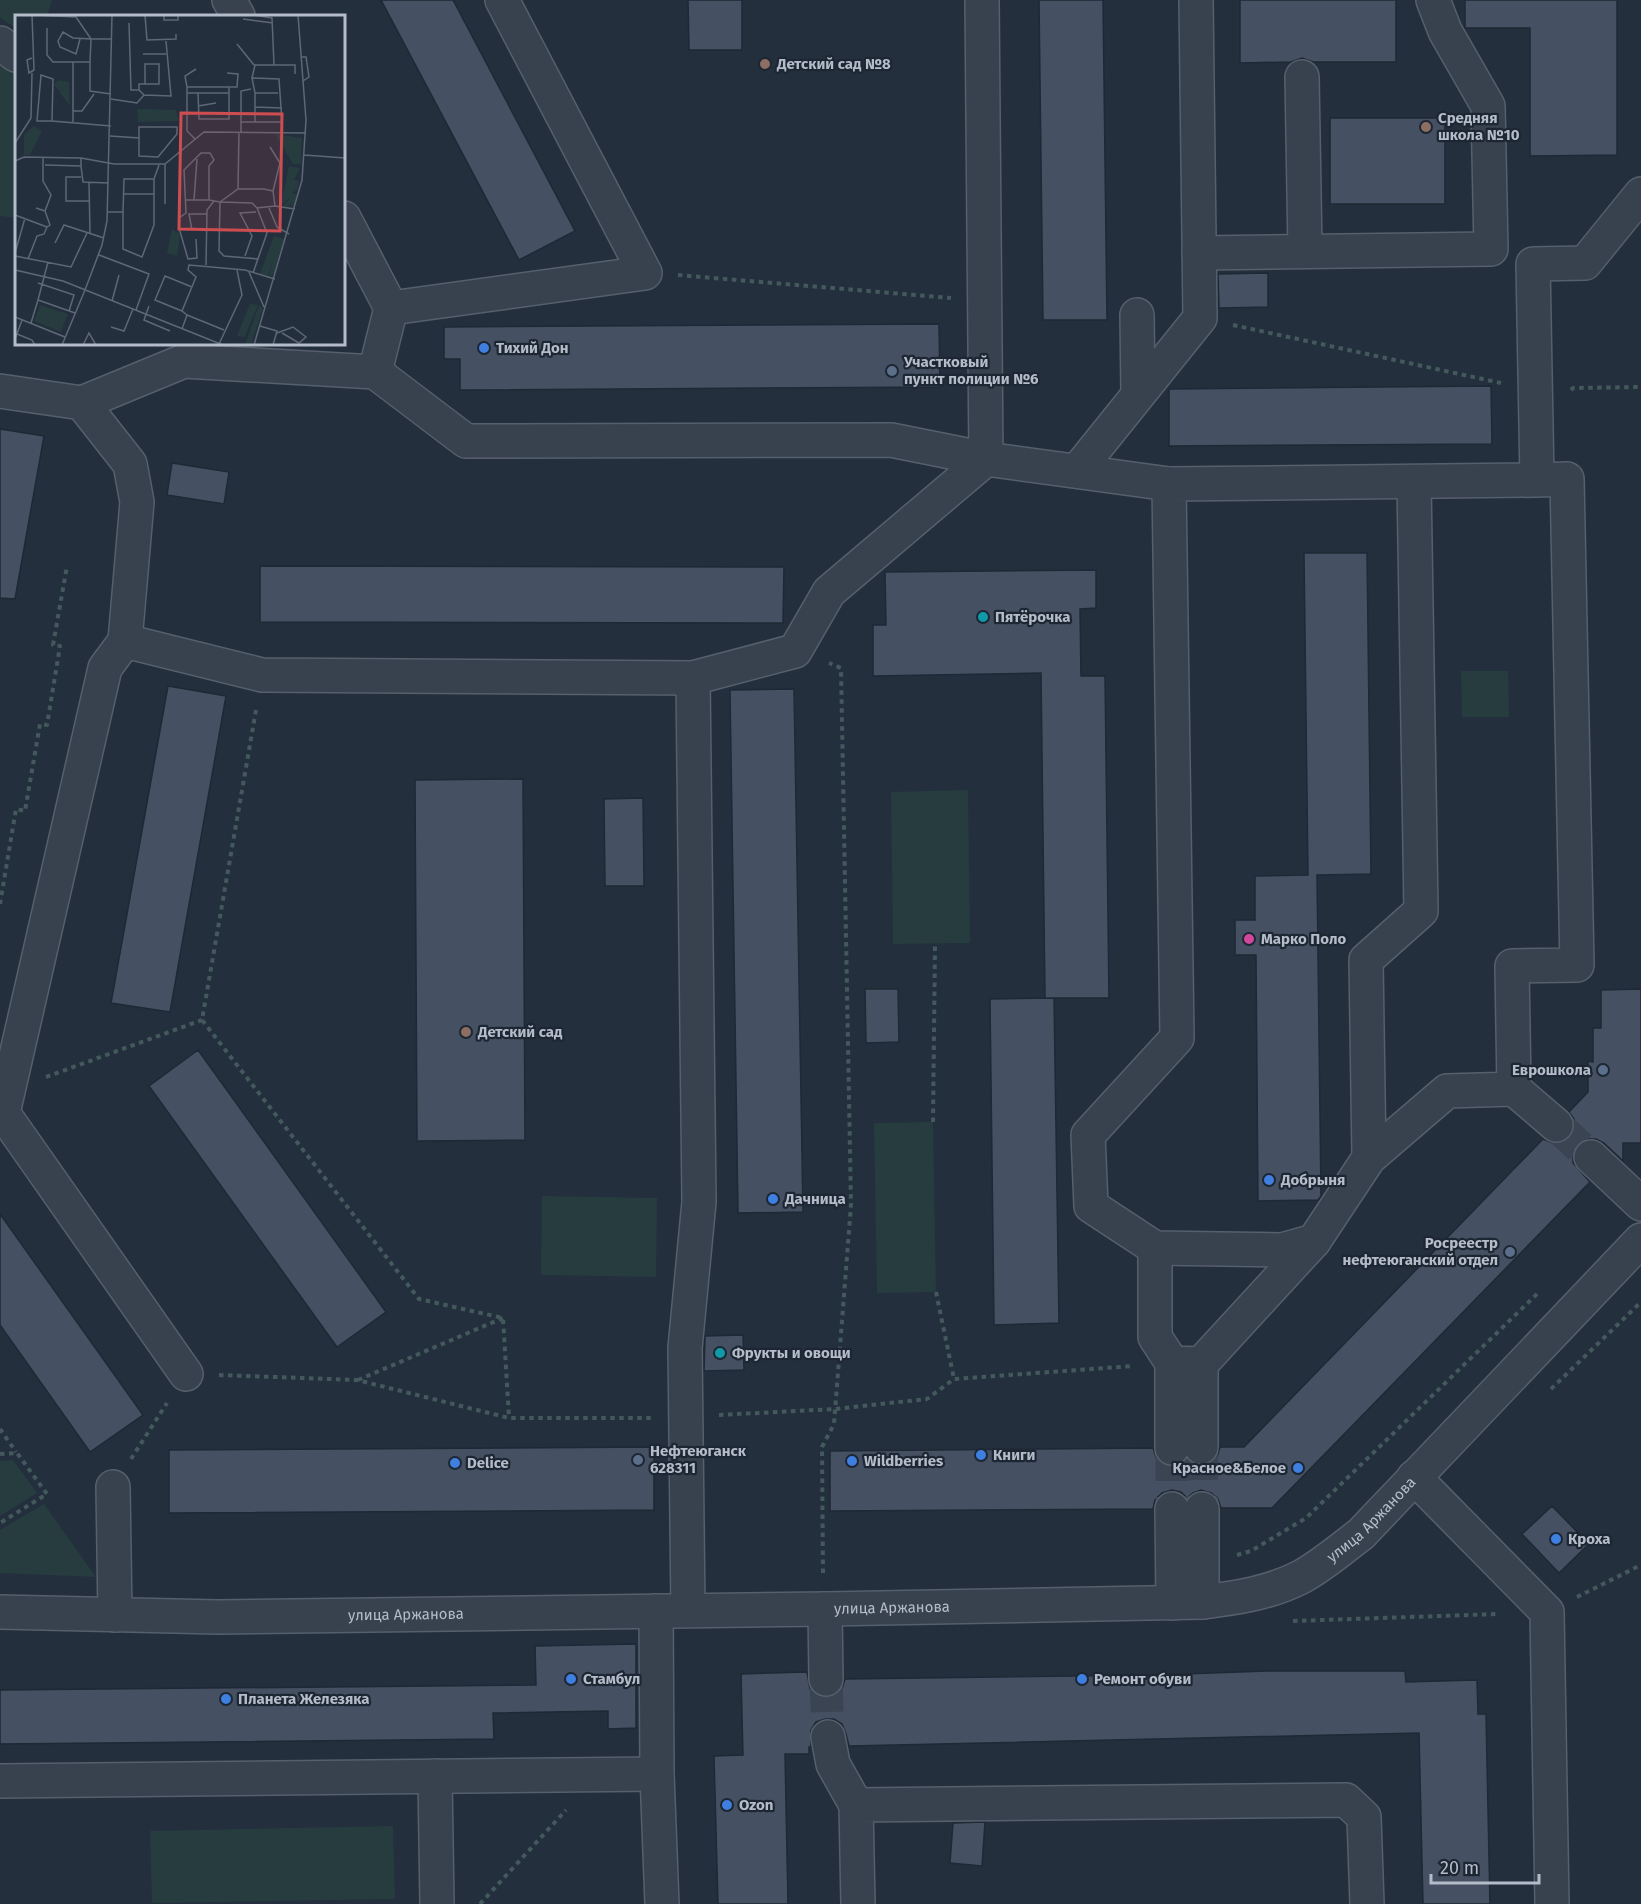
<svg xmlns="http://www.w3.org/2000/svg" width="1641" height="1904" viewBox="0 0 1641 1904" font-family="'Fira Sans',sans-serif">
<style>
.green{fill:#263c3f}
.building{fill:#455162;stroke:#1f2835;stroke-width:1.5}
.lines{fill:none;stroke-linecap:round;stroke-linejoin:round}
.minor-tunnel{stroke:#3a4453;stroke-width:33;stroke-dasharray:33 16;stroke-linecap:butt}
.minor-casing{stroke:#565f6c;stroke-width:36}
.path{stroke:#44595c;stroke-width:4;stroke-dasharray:4.5 4.5;stroke-linecap:butt}
.minor{stroke:#38414e;stroke-width:33}
.education-dot{fill:#8d6e63;stroke:#1d2633;stroke-width:2}
.shop-dot{fill:#3f7fe0;stroke:#1d2633;stroke-width:2}
.service-dot{fill:#5c6f8a;stroke:#1d2633;stroke-width:2}
.culture-dot{fill:#0f9aa8;stroke:#1d2633;stroke-width:2}
.hotel-dot{fill:#d1479c;stroke:#1d2633;stroke-width:2}
.labels{text-anchor:middle;stroke-width:4.5;stroke-linejoin:round;paint-order:stroke}
.poi-label{font-size:15px;font-weight:bold;fill:#b4bcc9;stroke:#1d2633;text-anchor:start}
.street-label{font-size:15px;fill:#b4bcc9;stroke:#1d2633}
.inset-road{fill:none;stroke:#5e6776;stroke-width:1.5}
.view{fill:#ce4d50;fill-opacity:0.15;stroke:#ce4d50;stroke-width:3}
.inset-edge{fill:none;stroke:#b4bcc9;stroke-width:3}
</style>
<rect width="100%" height="100%" fill="#242f3e"/>
<path class="green" d="M 0,0 L 52,0 L 47,16 L 16,16 L 16,28 L 0,18 Z
M 0,65 L 16,74 L 16,218 L 0,216 Z
M 1461,671 L 1508,671 L 1509,717 L 1462,717 Z
M 968,790 L 970,943 L 893,944 L 891,792 Z
M 933,1122 L 936,1292 L 877,1293 L 874,1123 Z
M 542,1196 L 657,1198 L 656,1277 L 541,1275 Z
M 13,1460 L 37,1493 L 0,1516 L 0,1461 Z
M 44,1504 L 96,1577 L 0,1573 L 0,1530 Z
M 393,1826 L 395,1899 L 152,1903 L 150,1831 Z"/>
<path class="building" d="M 381,0 L 453,0 L 575,231 L 519,260 Z
M 688,0 L 742,0 L 742,50 L 689,50 Z
M 1039,0 L 1103,0 L 1107,320 L 1043,320 Z
M 1240,0 L 1396,0 L 1396,62 L 1313,62 L 1302,58 L 1291,62 L 1240,63 Z
M 1465,0 L 1617,0 L 1617,155 L 1530,156 L 1530,28 L 1465,28 Z
M 1330,118 L 1445,118 L 1445,204 L 1330,204 Z
M 1268,273 L 1268,307 L 1219,308 L 1218,274 Z
M 939,324 L 940,387 L 460,390 L 460,359 L 444,359 L 444,327 Z
M 1491,386 L 1492,444 L 1169,446 L 1169,389 Z
M 0,429 L 44,436 L 15,599 L 0,598 Z
M 172,463 L 229,472 L 224,504 L 167,495 Z
M 1304,553 L 1367,553 L 1371,874 L 1317,875 L 1321,1196 L 1318,1200 L 1258,1201 L 1256,955 L 1235,955 L 1235,920 L 1255,920 L 1255,876 L 1308,875 Z
M 260,566 L 784,567 L 783,623 L 260,622 Z
M 1096,570 L 1096,608 L 1080,609 L 1081,676 L 1105,676 L 1109,998 L 1045,998 L 1041,673 L 873,676 L 873,625 L 886,625 L 885,572 Z
M 168,686 L 226,696 L 170,1012 L 111,1003 Z
M 794,689 L 803,1212 L 738,1213 L 730,690 Z
M 523,779 L 525,1140 L 417,1141 L 415,780 Z
M 643,798 L 644,886 L 605,886 L 604,799 Z
M 865,989 L 898,989 L 899,1042 L 866,1043 Z
M 1641,989 L 1641,1143 L 1623,1143 L 1623,1161 L 1604,1143 L 1596,1139 L 1586,1139 L 1578,1144 L 1573,1153 L 1573,1163 L 1590,1182 L 1272,1508 L 1221,1508 L 1218,1499 L 1211,1493 L 1201,1490 L 1193,1493 L 1187,1498 L 1181,1492 L 1172,1490 L 1162,1493 L 1155,1500 L 1153,1509 L 830,1511 L 830,1451 L 1153,1448 L 1156,1457 L 1162,1464 L 1173,1467 L 1181,1464 L 1187,1459 L 1192,1463 L 1200,1466 L 1210,1463 L 1217,1457 L 1220,1447 L 1244,1447 L 1543,1139 L 1553,1143 L 1562,1143 L 1570,1138 L 1574,1128 L 1574,1119 L 1569,1112 L 1588,1092 L 1588,1061 L 1593,1062 L 1593,1028 L 1601,1028 L 1601,990 Z
M 1054,998 L 1059,1323 L 994,1325 L 990,999 Z
M 198,1050 L 386,1312 L 337,1347 L 149,1086 Z
M 0,1214 L 143,1415 L 90,1452 L 0,1325 Z
M 743,1335 L 744,1370 L 704,1371 L 705,1336 Z
M 654,1447 L 654,1510 L 169,1513 L 169,1450 Z
M 1552,1506 L 1589,1544 L 1559,1573 L 1522,1534 Z
M 636,1644 L 636,1728 L 608,1729 L 608,1711 L 493,1713 L 494,1739 L 0,1744 L 0,1690 L 536,1685 L 535,1646 Z
M 1267,1671 L 1405,1671 L 1406,1682 L 1477,1680 L 1478,1714 L 1486,1714 L 1490,1904 L 1423,1904 L 1419,1733 L 849,1746 L 846,1734 L 842,1724 L 834,1719 L 825,1719 L 816,1722 L 811,1730 L 811,1747 L 809,1747 L 809,1754 L 785,1754 L 788,1904 L 718,1904 L 714,1756 L 743,1755 L 741,1674 L 807,1672 L 810,1689 L 817,1696 L 826,1698 L 836,1695 L 842,1689 L 845,1679 L 1156,1675 Z
M 985,1822 L 982,1866 L 950,1863 L 953,1823 Z"/>
<g class="lines">
<path class="minor-tunnel" d="M 1556,1125 L 1591,1157
M 1201,1447 L 1202,1509
M 1172,1448 L 1172,1509
M 826,1679 L 828,1737"/>
<defs>
<g id="minor">
<path d="M 229,0 L 238,16"/>
<path d="M 0,43 L 16,55"/>
<path d="M 1302,77 L 1305,251"/>
<path d="M 1199,253 L 1491,249 L 1488,106 L 1445,31 L 1433,0"/>
<path d="M 391,308 L 645,273 L 502,0"/>
<path d="M 1137,315 L 1138,394"/>
<path d="M 375,372 L 466,441 L 891,440 L 986,459 L 982,0"/>
<path d="M 0,391 L 82,403 L 130,464 L 137,502 L 125,641 L 262,675 L 693,678 L 795,651 L 829,592 L 986,459 L 1169,484"/>
<path d="M 82,403 L 184,361 L 375,372 L 391,308 L 344,218"/>
<path d="M 1077,471 L 1200,318 L 1196,0"/>
<path d="M 1537,480 L 1169,484 L 1177,1038 L 1088,1135 L 1091,1206 L 1155,1248 L 1282,1250 L 1314,1241 L 1369,1158 L 1447,1091 L 1514,1089 L 1512,966 L 1577,965 L 1567,479 L 1537,480 L 1533,264 L 1585,263 L 1641,194"/>
<path d="M 125,641 L 105,668 L 3,1113 L 186,1374"/>
<path d="M 1514,1089 L 1556,1125"/>
<path d="M 1591,1157 L 1641,1204"/>
<path d="M 1369,1158 L 1366,960 L 1421,911 L 1414,482"/>
<path d="M 1155,1248 L 1155,1337 L 1172,1363 L 1201,1364 L 1314,1241"/>
<path d="M 1172,1363 L 1172,1448"/>
<path d="M 1201,1364 L 1201,1447"/>
<path d="M 1414,1477 L 1547,1612 L 1552,1904"/>
<path d="M 113,1487 L 115,1615"/>
<path d="M 1172,1509 L 1173,1603"/>
<path d="M 1202,1509 L 1202,1602"/>
<path d="M 825,1609 L 826,1679"/>
<path d="M 688,1610 L 685,1348 L 699,1202 L 693,678"/>
<path id="s1" d="M 0,1612 L 218,1617 L 825,1609 L 1202,1602 C 1236,1598 1270,1593 1301,1577 C 1323,1565 1341,1549 1361,1534 L 1641,1240"/>
<path d="M 828,1737 L 833,1764 L 856,1805"/>
<path d="M 657,1774 L 662,1904"/>
<path d="M 435,1776 L 437,1904"/>
<path d="M 0,1781 L 657,1774 L 656,1611"/>
<path d="M 858,1904 L 856,1805 L 1346,1800 L 1364,1817 L 1367,1904"/>
</g>
</defs>
<use href="#minor" class="minor-casing"/>
<path class="path" d="M 678,275 L 951,298
M 1233,325 L 1501,383
M 1571,390 L 1573,388 L 1641,387
M 256,710 L 202,1020 L 419,1299 L 503,1318 L 509,1418
M 0,904 L 16,809 L 25,811 L 40,724 L 47,725 L 60,646 L 53,645 L 67,566
M 46,1077 L 202,1020
M 933,1122 L 935,944
M 936,1292 L 954,1379
M 219,1375 L 357,1380 L 509,1418 L 651,1418
M 358,1380 L 503,1318
M 1551,1389 L 1641,1302
M 719,1415 L 835,1409 L 927,1399 L 954,1379 L 1133,1366
M 0,1429 L 16,1452
M 0,1454 L 17,1453 L 47,1494 L 0,1523
M 131,1459 L 167,1403
M 1237,1555 L 1251,1551 L 1306,1518 L 1537,1294
M 823,1573 L 822,1447 L 834,1424 L 851,1205 L 841,668 L 829,663
M 1577,1597 L 1641,1565
M 1293,1621 L 1498,1614
M 480,1904 L 566,1810"/>
<use href="#minor" class="minor"/>
</g>
<g class="education-dot">
<circle cx="765" cy="64" r="6"/>
<circle cx="1426" cy="127" r="6"/>
<circle cx="466" cy="1032" r="6"/>
</g>
<g class="shop-dot">
<circle cx="484" cy="348" r="6"/>
<circle cx="1269" cy="1180" r="6"/>
<circle cx="773" cy="1199" r="6"/>
<circle cx="981" cy="1455" r="6"/>
<circle cx="852" cy="1461" r="6"/>
<circle cx="455" cy="1463" r="6"/>
<circle cx="1298" cy="1468" r="6"/>
<circle cx="1556" cy="1539" r="6"/>
<circle cx="571" cy="1679" r="6"/>
<circle cx="1082" cy="1679" r="6"/>
<circle cx="226" cy="1699" r="6"/>
<circle cx="727" cy="1805" r="6"/>
</g>
<g class="service-dot">
<circle cx="892" cy="371" r="6"/>
<circle cx="1603" cy="1070" r="6"/>
<circle cx="1510" cy="1252" r="6"/>
<circle cx="638" cy="1460" r="6"/>
</g>
<g class="culture-dot">
<circle cx="983" cy="617" r="6"/>
<circle cx="720" cy="1353" r="6"/>
</g>
<circle class="hotel-dot" cx="1249" cy="939" r="6"/>
<g class="labels">
<g class="poi-label">
<text x="777" y="69">Детский сад №8</text>
<text x="1438" y="123">Средняя<tspan x="1438" dy="17">школа №10</tspan></text>
<text x="496" y="353">Тихий Дон</text>
<text x="904" y="367">Участковый<tspan x="904" dy="17">пункт полиции №6</tspan></text>
<text x="995" y="622">Пятёрочка</text>
<text x="1261" y="944">Марко Поло</text>
<text x="478" y="1037">Детский сад</text>
<text x="1591" y="1075" text-anchor="end">Еврошкола</text>
<text x="1281" y="1185">Добрыня</text>
<text x="785" y="1204">Дачница</text>
<text x="1498" y="1248" text-anchor="end">Росреестр<tspan x="1498" dy="17">нефтеюганский отдел</tspan></text>
<text x="732" y="1358">Фрукты и овощи</text>
<text x="650" y="1456">Нефтеюганск<tspan x="650" dy="17">628311</tspan></text>
<text x="993" y="1460">Книги</text>
<text x="864" y="1466">Wildberries</text>
<text x="467" y="1468">Delice</text>
<text x="1286" y="1473" text-anchor="end">Красное&amp;Белое</text>
<text x="1568" y="1544">Кроха</text>
<text x="583" y="1684">Стамбул</text>
<text x="1094" y="1684">Ремонт обуви</text>
<text x="238" y="1704">Планета Железяка</text>
<text x="739" y="1810">Ozon</text>
</g>
<g class="street-label">
<text dy="5" stroke="none"><textPath href="#s1" startOffset="1396">улица Аржанова</textPath></text>
<text dy="5" stroke="none"><textPath href="#s1" startOffset="892">улица Аржанова</textPath></text>
<text dy="5" stroke="none"><textPath href="#s1" startOffset="406">улица Аржанова</textPath></text>
</g>
</g>
<g transform="translate(15 15)">
<rect width="330" height="330" fill="#242f3e"/>
<path d="M 43,65 L 54,67 L 55,91 L 45,78 L 47,72 L 45,77 L 39,70 ZM 122,94 L 161,95 L 164,106 L 123,107 ZM 19,111 L 27,116 L 15,140 L 9,140 L 9,120 ZM 260,119 L 287,123 L 286,149 L 278,149 ZM 274,151 L 285,153 L 279,165 L 284,166 L 282,175 L 277,178 L 282,179 L 279,190 L 275,192 L 276,186 L 274,192 L 268,191 L 277,181 L 266,190 ZM 157,214 L 165,219 L 162,241 L 152,238 ZM 259,221 L 269,224 L 258,260 L 254,261 L 259,242 L 253,261 L 245,259 ZM 235,289 L 243,290 L 226,330 L 229,322 L 222,321 ZM 25,290 L 53,299 L 46,317 L 19,306 ZM 244,290 L 248,293 L 236,330 L 230,330 Z" fill="#263c3f"/>
<path class="inset-road" d="M 21,0 L 61,2 L 76,24 L 97,24M 130,0 L 132,25 L 161,24 L 161,19M 149,0 L 149,5 L 163,5 L 163,0M 239,0 L 257,3 L 259,50M 228,4 L 258,8M 114,8 L 116,75 L 124,75 L 129,80M 32,13 L 32,40 L 38,47 L 58,47 L 58,108M 222,29 L 239,50M 128,39 L 151,39M 286,42 L 291,42 L 294,62 L 288,66M 17,43 L 12,45 L 14,58 L 19,55 L 17,0M 58,47 L 75,47 L 76,24 L 58,23 L 48,17 L 43,26 L 45,32 L 61,39 L 65,24M 75,47 L 75,76 L 96,79M 237,63 L 240,50 L 280,50 L 280,59M 172,72 L 170,61 L 181,54M 124,75 L 124,69 L 144,69 L 144,49 L 130,49 L 130,69M 172,78 L 183,78 L 184,104 L 214,104 L 214,72M 183,78 L 214,78M 240,78 L 240,107M 96,84 L 122,88 L 129,80 L 156,81 L 151,26M 183,91 L 201,88M 240,92 L 267,93M 58,96 L 67,96 L 79,79M 37,106 L 22,106 L 26,60 L 38,64 L 37,106 L 96,111M 226,107 L 226,76 L 236,74M 226,117 L 226,107 L 267,107 L 264,64 L 237,63 L 240,78 L 263,78M 95,121 L 124,123 L 124,141 L 143,142 L 162,119 L 162,112 L 124,112 L 124,123M 180,124 L 172,116 L 172,72 L 222,72 L 223,59 L 212,58M 0,128 L 16,103 L 17,58M 255,132 L 265,148 L 258,176M 289,140 L 330,143M 0,146 L 9,142 L 66,143 L 99,149 L 150,149 L 189,117 L 291,118M 150,149 L 150,189M 30,150 L 66,151 L 66,143M 66,151 L 68,167 L 93,168M 66,162 L 51,162 L 51,186 L 74,186M 74,168 L 75,218M 223,174 L 224,117M 109,179 L 139,179 L 139,164M 171,185 L 194,185 L 194,151 L 199,145 L 195,138 L 186,138 L 169,155 L 171,198 L 164,203 L 164,213 L 173,244 L 182,243 L 181,224M 179,185 L 182,144M 194,185 L 205,187 L 223,174 L 249,174 L 258,176 L 260,191 L 280,194M 21,193 L 30,196 L 36,180 L 28,166 L 28,143M 242,193 L 237,188 L 205,187 L 204,236 L 209,241 L 243,244M 254,193 L 262,212 L 274,219M 30,196 L 35,210 L 32,212M 92,197 L 108,197 L 109,164 L 139,164 L 144,150M 108,197 L 108,234 L 127,242 L 139,210 L 139,179M 0,200 L 32,212 L 29,219 L 22,221 L 13,244M 177,215 L 174,199 L 192,199M 40,228 L 49,210 L 89,223M 0,238 L 10,203M 84,240 L 134,259 L 121,295M 0,241 L 56,252 L 72,218M 230,241 L 237,221 L 225,198 L 241,197M 33,247 L 23,285 L 60,298M 191,250 L 192,195 L 199,186M 0,255 L 48,266 L 208,330M 234,257 L 249,292M 238,258 L 252,218 L 242,193 L 260,191M 23,268 L 59,280 L 54,296M 70,275 L 87,230 L 92,206 L 97,0M 97,286 L 104,260M 134,291 L 129,305 L 155,316M 167,296 L 140,285 L 150,261 L 177,272M 172,300 L 209,315M 0,302 L 50,322M 16,308 L 23,285M 245,311 L 262,316 L 258,330M 96,312 L 109,316 L 118,294M 167,314 L 172,300 L 167,296 L 181,262 L 173,255 L 174,250 L 230,255 L 260,264M 262,318 L 278,312 L 291,322 L 284,328 L 267,318M 2,319 L 17,325 L 20,330M 0,324 L 7,305M 204,329 L 227,280 L 222,255M 47,330 L 70,275M 68,330 L 74,318 L 81,330M 239,330 L 287,165 L 291,105 L 283,0"/>
<path class="view" d="M 166,98 L 267,99 L 265,216 L 164,214 Z"/>
<rect width="330" height="330" class="inset-edge"/>
</g>
<path d="M1431 1874v9h108v-9" fill="none" stroke="#b4bcc9" stroke-width="3"/>
<text x="1440" y="1874" font-size="18" fill="#b4bcc9" stroke="#1d2633" stroke-width="4.5" paint-order="stroke">20 m</text>
</svg>
